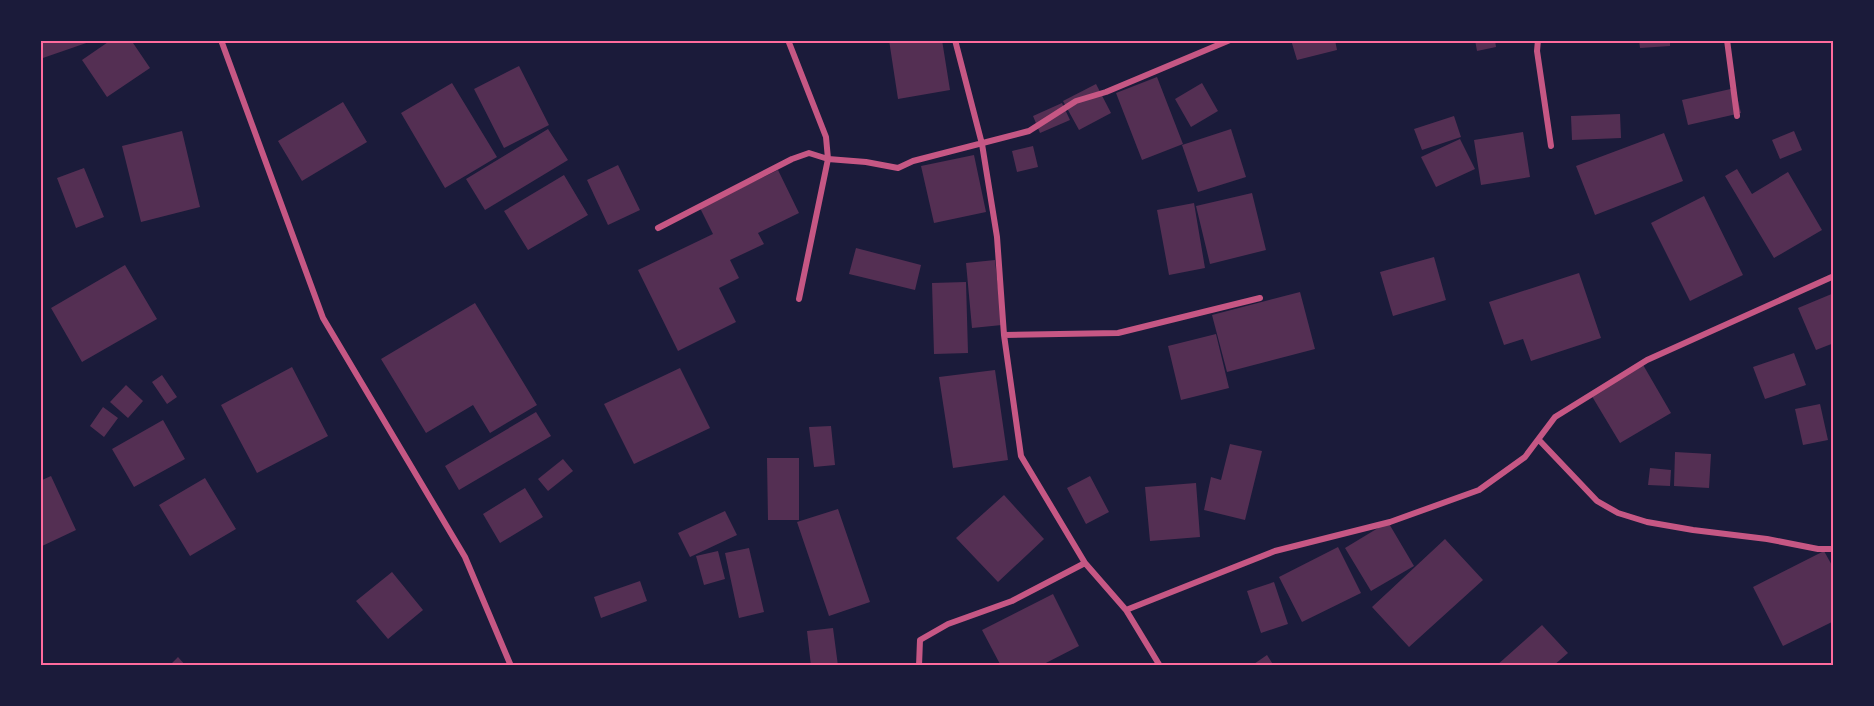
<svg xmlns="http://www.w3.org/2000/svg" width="1874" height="706" viewBox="0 0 1874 706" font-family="'Source Sans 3',sans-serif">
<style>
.building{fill:#542f53}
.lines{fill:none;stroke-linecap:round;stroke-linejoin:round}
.minor{stroke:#c65784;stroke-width:6}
.neatline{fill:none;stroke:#ff6b9d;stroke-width:2}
</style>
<rect width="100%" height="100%" fill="#1b1b3a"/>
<path class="building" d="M 40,40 L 92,40 L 92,41 L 40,59 Z
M 111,40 L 131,40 L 150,68 L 107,97 L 82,60 Z
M 889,40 L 942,40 L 950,90 L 898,99 Z
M 1291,40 L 1335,40 L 1337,50 L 1297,60 Z
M 1475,40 L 1495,40 L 1496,47 L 1477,51 Z
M 1639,40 L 1670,40 L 1670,46 L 1640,48 Z
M 519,66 L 549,125 L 504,148 L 474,89 Z
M 1157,77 L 1183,144 L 1142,160 L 1116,93 Z
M 452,83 L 497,157 L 445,188 L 401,113 Z
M 1202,83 L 1218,111 L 1191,127 L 1175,99 Z
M 1096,84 L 1111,113 L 1079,130 L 1063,101 Z
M 1735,88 L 1741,113 L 1688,125 L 1682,100 Z
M 343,102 L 367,142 L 302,181 L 278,141 Z
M 1062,103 L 1070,120 L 1040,133 L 1033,116 Z
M 1620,114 L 1621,138 L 1572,140 L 1571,116 Z
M 1454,116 L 1461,137 L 1422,150 L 1414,129 Z
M 548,129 L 568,160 L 485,210 L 466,179 Z
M 1231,129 L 1246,177 L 1198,192 L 1182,145 Z
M 182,131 L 200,207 L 141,222 L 122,146 Z
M 1794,131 L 1802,150 L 1780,159 L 1772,140 Z
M 1523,132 L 1530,177 L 1481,185 L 1474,140 Z
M 1664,133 L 1683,181 L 1595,215 L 1576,166 Z
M 1460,139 L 1475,169 L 1436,187 L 1421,157 Z
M 1033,146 L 1038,167 L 1017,172 L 1012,151 Z
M 974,155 L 986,212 L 934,223 L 921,166 Z
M 618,165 L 640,210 L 608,225 L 587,180 Z
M 84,168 L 104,217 L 76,228 L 57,178 Z
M 1737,169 L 1752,194 L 1788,172 L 1822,230 L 1774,258 L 1725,176 Z
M 778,170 L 799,213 L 758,233 L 764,244 L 730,260 L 739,278 L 719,288 L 736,322 L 678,351 L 638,270 L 713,234 L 700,208 Z
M 564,175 L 588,215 L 528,250 L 504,211 Z
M 1252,193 L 1266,250 L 1210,264 L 1196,206 Z
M 1704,196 L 1743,275 L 1690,301 L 1651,223 Z
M 1194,203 L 1205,268 L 1169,275 L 1157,210 Z
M 856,248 L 921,265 L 915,290 L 849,274 Z
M 1434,257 L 1446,300 L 1393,316 L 1380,272 Z
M 995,260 L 1002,325 L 972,328 L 966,263 Z
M 125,265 L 157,319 L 82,362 L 51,308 Z
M 1579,273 L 1601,338 L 1531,361 L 1523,339 L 1504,345 L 1489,302 Z
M 966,282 L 968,353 L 934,354 L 932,283 Z
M 1300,292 L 1315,349 L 1227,372 L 1212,315 Z
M 1834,293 L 1834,343 L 1816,350 L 1798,308 Z
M 475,303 L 537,405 L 490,433 L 473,405 L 426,433 L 381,359 Z
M 1216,334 L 1229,388 L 1181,400 L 1168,346 Z
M 1794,353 L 1806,385 L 1765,399 L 1753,367 Z
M 1642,363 L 1671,413 L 1620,443 L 1590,393 Z
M 292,367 L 328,436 L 257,473 L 221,405 Z
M 680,368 L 710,428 L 634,464 L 604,404 Z
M 995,370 L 1008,460 L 953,468 L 939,377 Z
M 162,375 L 177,397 L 167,404 L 152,382 Z
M 126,385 L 143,401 L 128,418 L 110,402 Z
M 1820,404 L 1828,440 L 1803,445 L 1795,409 Z
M 103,407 L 118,418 L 104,437 L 90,426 Z
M 536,412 L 551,436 L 459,490 L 445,466 Z
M 163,420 L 185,459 L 134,487 L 112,449 Z
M 831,426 L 835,465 L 814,467 L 809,427 Z
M 1230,444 L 1262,451 L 1245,520 L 1204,510 L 1211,477 L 1221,480 Z
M 1675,452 L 1711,454 L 1709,488 L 1674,486 Z
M 767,458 L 799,458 L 799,520 L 768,520 Z
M 563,459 L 573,471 L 548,491 L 538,479 Z
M 1650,468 L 1671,470 L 1670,486 L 1648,485 Z
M 51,476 L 76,530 L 40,547 L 40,481 Z
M 1090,476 L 1109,512 L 1086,524 L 1067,488 Z
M 205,478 L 236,529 L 190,556 L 159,505 Z
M 1196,483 L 1200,537 L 1150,541 L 1145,487 Z
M 525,488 L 543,517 L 500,543 L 483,514 Z
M 1004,495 L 1044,539 L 998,582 L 956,538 Z
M 838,509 L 870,602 L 829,616 L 797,522 Z
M 725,511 L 737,535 L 690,557 L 678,533 Z
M 1388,522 L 1414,566 L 1371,591 L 1345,548 Z
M 1445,539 L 1483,580 L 1409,647 L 1372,607 Z
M 1338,547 L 1361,593 L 1302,622 L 1279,577 Z
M 749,548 L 764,612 L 739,618 L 725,553 Z
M 718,551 L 725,579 L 704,585 L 696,556 Z
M 1824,551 L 1834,569 L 1834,621 L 1783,646 L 1753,587 Z
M 392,572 L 423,610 L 388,639 L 356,601 Z
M 640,581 L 647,601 L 601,618 L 594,597 Z
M 1274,582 L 1288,624 L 1261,633 L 1247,591 Z
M 1053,594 L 1079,646 L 1040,666 L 1001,666 L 982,630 Z
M 1542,625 L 1568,653 L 1553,666 L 1496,666 Z
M 833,628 L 838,666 L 811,666 L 807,631 Z
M 1267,655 L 1274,666 L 1251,666 Z
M 178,657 L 186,666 L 169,666 Z"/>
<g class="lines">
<path class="minor" d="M 221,40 L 323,318 L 465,557 L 511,666
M 788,40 L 826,137 L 828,159 L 799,299
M 955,40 L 982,144 L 997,237 L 1004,335 L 1021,456 L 1085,563 L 1126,610 L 1160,666
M 1538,40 L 1537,51 L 1551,146
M 1727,40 L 1737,116
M 658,228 L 792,159 L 809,153 L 828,159 L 866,162 L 898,168 L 913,161 L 1029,131 L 1076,101 L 1106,92 L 1230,40
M 1004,335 L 1118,333 L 1260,298
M 1539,440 L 1597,501 L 1618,513 L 1647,522 L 1693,530 L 1767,539 L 1818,549 L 1834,549
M 1126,610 L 1275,551 L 1390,522 L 1479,490 L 1525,457 L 1555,417 L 1647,360 L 1834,276
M 919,666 L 920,640 L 948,624 L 1012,601 L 1085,563"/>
</g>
<rect width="1874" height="706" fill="none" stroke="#1b1b3a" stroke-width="84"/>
<rect x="42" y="42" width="1790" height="622" class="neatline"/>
</svg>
